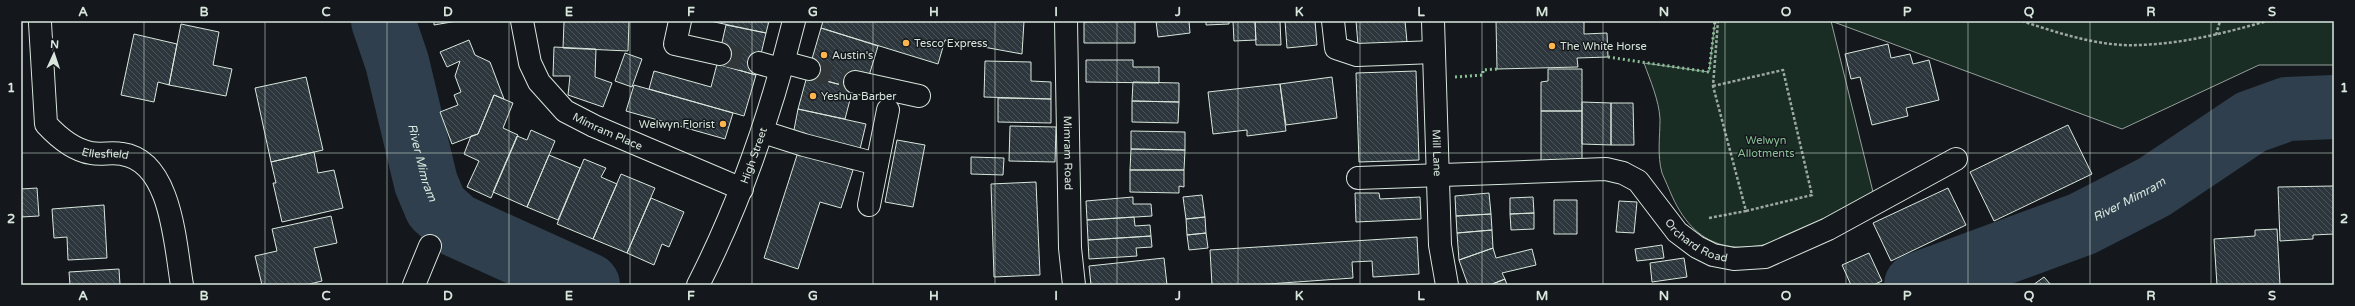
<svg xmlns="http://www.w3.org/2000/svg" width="2355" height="306" viewBox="0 0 2355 306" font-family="'Varela Round',sans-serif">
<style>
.green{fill:#1a2d24;stroke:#939e99}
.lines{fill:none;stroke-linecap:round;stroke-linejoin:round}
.river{stroke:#2f3f4d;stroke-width:64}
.building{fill:url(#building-back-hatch);stroke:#d8e6dc}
.minor-tunnel{stroke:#313739;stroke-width:22;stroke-dasharray:22 11;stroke-linecap:butt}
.minor-casing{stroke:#d8e6dc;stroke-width:24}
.path{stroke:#9da8a2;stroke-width:2.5;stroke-dasharray:3 2;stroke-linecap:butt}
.minor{stroke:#14181c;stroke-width:22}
.hedge{stroke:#8ac095;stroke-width:3;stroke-dasharray:2 3;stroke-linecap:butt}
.grid{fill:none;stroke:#d8e6dc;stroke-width:1;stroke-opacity:0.55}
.poi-dot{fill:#ffb74d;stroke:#14181c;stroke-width:1.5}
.labels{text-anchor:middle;stroke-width:3;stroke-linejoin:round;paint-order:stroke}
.poi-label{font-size:11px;fill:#d8e6dc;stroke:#14181c;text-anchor:start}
.street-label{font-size:11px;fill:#d8e6dc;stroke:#14181c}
.park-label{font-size:11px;fill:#8ac095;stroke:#14181c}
.water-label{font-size:12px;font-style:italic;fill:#d8e6dc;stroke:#14181c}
.neatline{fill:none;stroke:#d8e6dc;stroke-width:1.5}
.grid-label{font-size:13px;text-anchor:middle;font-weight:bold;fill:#d8e6dc}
</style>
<defs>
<pattern id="building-back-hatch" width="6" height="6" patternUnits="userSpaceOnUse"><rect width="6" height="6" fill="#2c363c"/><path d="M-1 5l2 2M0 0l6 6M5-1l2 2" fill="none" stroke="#4a5358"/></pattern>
</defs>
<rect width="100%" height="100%" fill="#14181c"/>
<path class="green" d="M 1715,21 L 2334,21 L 2334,65 L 2259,65 L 2122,129 L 1831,21 L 1873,192 C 1850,205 1820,226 1796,235 C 1742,256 1698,254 1672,196 C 1669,188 1665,181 1662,173 C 1657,155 1660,137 1660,119 C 1659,100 1650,80 1644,63 L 1709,72 Z"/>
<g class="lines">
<g class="river">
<path id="s1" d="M 383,21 L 397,62 L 426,183 L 436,207 L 456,225 L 588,285"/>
<path id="s2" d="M 1916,285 L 2082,224 L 2154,187 L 2251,122 L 2287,109 L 2334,107"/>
</g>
</g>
<path class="building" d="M 434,21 L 457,21 L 434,25 Z
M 570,21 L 629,21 L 628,51 L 563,48 L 564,22 Z
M 710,21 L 769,21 L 766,33 Z
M 823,21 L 1024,21 L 1022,54 L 945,40 L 938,64 L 821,28 Z
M 1084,21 L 1135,21 L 1084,22 Z
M 1135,21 L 1135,43 L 1084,43 L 1084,22 Z
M 1156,21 L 1189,21 L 1190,33 L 1158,37 Z
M 1206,21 L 1229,21 L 1229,24 L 1206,25 Z
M 1233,21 L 1255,21 L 1256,40 L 1234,41 Z
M 1255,21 L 1280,21 L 1281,45 L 1256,45 Z
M 1285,21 L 1315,21 L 1317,45 L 1287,48 Z
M 1356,21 L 1405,21 L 1407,42 L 1358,45 Z
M 1496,21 L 1584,21 L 1584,34 L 1607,33 L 1608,57 L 1577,58 L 1578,67 L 1497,69 Z
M 181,24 L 219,32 L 213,65 L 232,69 L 226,96 L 169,85 Z
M 726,25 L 766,33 L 756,75 L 717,64 Z
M 821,28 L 878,46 L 868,79 L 853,88 L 807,76 Z
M 134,34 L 177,44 L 169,85 L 158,82 L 154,102 L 121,95 Z
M 469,40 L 475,55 L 490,62 L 504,99 L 494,95 L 478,134 L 452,144 L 440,112 L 458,105 L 454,95 L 461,92 L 455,76 L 460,61 L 447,67 L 440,52 Z
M 1888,44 L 1891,58 L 1910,54 L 1913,64 L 1929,60 L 1939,100 L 1906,108 L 1908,116 L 1872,125 L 1860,77 L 1851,79 L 1845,54 Z
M 554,47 L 596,49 L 595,77 L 612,83 L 603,107 L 568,95 L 570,76 L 553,76 Z
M 625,53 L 642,59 L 632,87 L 615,81 Z
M 1086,60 L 1133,60 L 1133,67 L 1159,67 L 1159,83 L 1086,82 Z
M 985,61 L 1031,62 L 1031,81 L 1051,82 L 1051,99 L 984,97 Z
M 717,64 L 756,75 L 744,116 L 649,89 L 654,71 L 711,87 Z
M 1548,69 L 1582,69 L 1582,111 L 1541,111 L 1541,82 L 1548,81 Z
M 1416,71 L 1419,160 L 1359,162 L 1356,73 Z
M 807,76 L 853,88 L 845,119 L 798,109 Z
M 306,77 L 323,150 L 271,162 L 255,88 Z
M 1332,77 L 1337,118 L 1286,125 L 1280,84 Z
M 1133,82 L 1179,83 L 1179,102 L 1132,101 Z
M 1280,84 L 1286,131 L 1247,136 L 1247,130 L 1213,134 L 1208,92 Z
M 634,85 L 733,113 L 725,139 L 626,111 Z
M 494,95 L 513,103 L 503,128 L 518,135 L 491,198 L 467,187 L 479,161 L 464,154 L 471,136 L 478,134 Z
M 998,98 L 1051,99 L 1051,123 L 998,122 Z
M 1132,101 L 1179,102 L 1178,123 L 1132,122 Z
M 1582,102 L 1611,103 L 1611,145 L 1582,144 Z
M 1611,103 L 1633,103 L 1634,145 L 1611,145 Z
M 798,109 L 866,124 L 860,149 L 793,135 Z
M 1541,111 L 1582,111 L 1582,162 L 1541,162 Z
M 2068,125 L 2092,174 L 1994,221 L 1970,172 Z
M 1010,126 L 1056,127 L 1055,162 L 1009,161 Z
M 531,130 L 555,141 L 527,207 L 493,192 L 517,136 L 527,140 Z
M 1131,131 L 1185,132 L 1185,150 L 1131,149 Z
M 897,140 L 925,145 L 913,207 L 885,202 Z
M 1131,149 L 1185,150 L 1184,170 L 1130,170 Z
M 314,152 L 318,173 L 334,170 L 343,208 L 282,222 L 273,183 L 276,183 L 271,162 Z
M 798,152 L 853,170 L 841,208 L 820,202 L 798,269 L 764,258 Z
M 549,155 L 580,168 L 558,220 L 527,207 Z
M 971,157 L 1004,158 L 1003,175 L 971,174 Z
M 584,159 L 606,168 L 601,177 L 617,184 L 593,239 L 557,224 Z
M 1130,170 L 1184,170 L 1184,187 L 1179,186 L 1179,193 L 1130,192 Z
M 621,174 L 655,188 L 627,253 L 593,239 Z
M 1036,182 L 1040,275 L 994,277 L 991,184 Z
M 2334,186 L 2334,234 L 2313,235 L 2313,239 L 2280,241 L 2278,187 Z
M 37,188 L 39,216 L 21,217 L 21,189 Z
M 1948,188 L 1966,225 L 1891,261 L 1873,223 Z
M 1355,193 L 1379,193 L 1380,199 L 1420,197 L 1421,219 L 1356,222 Z
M 1489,193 L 1491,214 L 1456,216 L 1455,196 Z
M 1202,195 L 1205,217 L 1186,219 L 1183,197 Z
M 1133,197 L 1133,204 L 1151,204 L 1152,216 L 1087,220 L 1086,201 Z
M 1533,197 L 1534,213 L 1510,214 L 1510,198 Z
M 651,198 L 684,212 L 669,247 L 662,244 L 654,265 L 627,253 Z
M 1554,200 L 1577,200 L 1577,234 L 1554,234 Z
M 1619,201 L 1637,202 L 1634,233 L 1616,232 Z
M 104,205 L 107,258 L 68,260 L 67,237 L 54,238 L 52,209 Z
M 1534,213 L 1534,229 L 1511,230 L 1510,214 Z
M 1491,214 L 1492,230 L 1457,233 L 1456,216 Z
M 331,216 L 337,243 L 314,248 L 322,281 L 306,285 L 262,285 L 255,256 L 277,251 L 272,229 Z
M 1134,217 L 1135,226 L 1150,225 L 1151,236 L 1088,240 L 1087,220 Z
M 1205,217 L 1206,233 L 1187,235 L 1186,219 Z
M 2277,229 L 2280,285 L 2217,285 L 2214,239 L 2255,236 L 2255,230 Z
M 1492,230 L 1493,248 L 1459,260 L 1457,233 Z
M 1206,233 L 1208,248 L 1189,250 L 1187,235 Z
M 1151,236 L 1152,247 L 1136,248 L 1137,256 L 1089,259 L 1088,240 Z
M 1417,237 L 1419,274 L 1373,277 L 1372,261 L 1352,262 L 1353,278 L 1254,285 L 1212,285 L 1210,250 Z
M 1662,245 L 1664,258 L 1637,261 L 1635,249 Z
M 1493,248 L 1496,258 L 1532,249 L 1536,265 L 1502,273 L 1505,279 L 1490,285 L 1468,285 L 1459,260 Z
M 1869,253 L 1882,281 L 1873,285 L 1851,285 L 1842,265 Z
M 1164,258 L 1167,285 L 1091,285 L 1089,266 Z
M 1684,258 L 1687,277 L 1652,282 L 1650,263 Z
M 119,269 L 120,285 L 70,285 L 69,272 Z
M 2044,277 L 2051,285 L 2033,285 Z
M 1505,279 L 1507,285 L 1490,285 Z"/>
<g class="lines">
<path class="minor-tunnel" d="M 720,54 L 759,63
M 809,69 L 855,82"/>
<defs>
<g id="minor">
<path id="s3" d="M 522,21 L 530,63 L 539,82 L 565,111 L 594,126 L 742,189"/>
<path d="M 680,21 L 675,44 L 720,54"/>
<path id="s4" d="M 1066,21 L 1070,248 L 1074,285"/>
<path d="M 1333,21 L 1336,48 L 1357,55 L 1434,52"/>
<path id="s5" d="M 1433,21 L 1440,245 L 1447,285"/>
<path id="s6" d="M 40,23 L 46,124 C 58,137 73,150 91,153 C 101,155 112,152 122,154 C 172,161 175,245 182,285"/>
<path d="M 783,62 L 809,69"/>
<path d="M 759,63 L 780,69"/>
<path d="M 855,82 L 919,96"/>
<path d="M 763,132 L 804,145 L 877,164"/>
<path id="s7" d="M 1358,178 L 1606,169 L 1623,173 L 1638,181 L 1677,232 L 1697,247 L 1713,255 L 1734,259 L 1765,257 L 1828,229 L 1956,159"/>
<path d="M 869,205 L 888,110"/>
<path d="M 414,285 L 430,246"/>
<path id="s8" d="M 698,285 C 741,201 771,113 794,21"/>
</g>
</defs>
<use href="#minor" class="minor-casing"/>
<path class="path" d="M 2022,21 C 2058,33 2100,47 2138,45 C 2182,44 2225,33 2267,21
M 2216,35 L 2220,21
M 1713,86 L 1783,70 L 1812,195 L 1746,211
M 1709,218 L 1746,211 L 1713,86 L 1718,21"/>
<use href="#minor" class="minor"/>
<path class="hedge" d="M 1608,57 L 1709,72 L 1715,21
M 1455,77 L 1483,75 L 1483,70 L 1497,69"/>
</g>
<path class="grid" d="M 144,21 L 144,285M 265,21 L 265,285M 387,21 L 387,285M 509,21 L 509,285M 630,21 L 630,285M 752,21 L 752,285M 873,21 L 873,285M 995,21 L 995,285M 1117,21 L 1117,285M 1238,21 L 1238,285M 1360,21 L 1360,285M 1482,21 L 1482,285M 1603,21 L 1603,285M 1725,21 L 1725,285M 1846,21 L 1846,285M 1968,21 L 1968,285M 2090,21 L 2090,285M 2211,21 L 2211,285M 21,153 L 2334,153"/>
<g class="poi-dot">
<circle cx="906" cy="43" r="4"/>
<circle cx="1552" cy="46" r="4"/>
<circle cx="824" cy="55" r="4"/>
<circle cx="813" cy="96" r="4"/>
<circle cx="723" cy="124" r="4"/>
</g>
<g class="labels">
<g class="poi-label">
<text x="914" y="47">Tesco Express</text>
<text x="1560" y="50">The White Horse</text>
<text x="832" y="59">Austin's</text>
<text x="821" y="100">Yeshua Barber</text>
<text x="715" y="128" text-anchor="end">Welwyn Florist</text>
</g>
<g class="street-label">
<text dy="4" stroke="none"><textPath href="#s3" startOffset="150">Mimram Place</textPath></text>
<text dy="4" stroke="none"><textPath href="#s6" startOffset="170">Ellesfield</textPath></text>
<text dy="4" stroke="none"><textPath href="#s4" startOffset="132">Mimram Road</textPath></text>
<text dy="4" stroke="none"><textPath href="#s5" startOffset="132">Mill Lane</textPath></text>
<text dy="4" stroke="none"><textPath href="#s8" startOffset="141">High Street</textPath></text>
<text dy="4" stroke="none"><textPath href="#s7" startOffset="368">Orchard Road</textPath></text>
</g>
<g class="park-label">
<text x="1766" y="144">Welwyn<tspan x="1766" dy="13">Allotments</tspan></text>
</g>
<g class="water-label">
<text dy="4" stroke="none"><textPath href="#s1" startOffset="147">River Mimram</textPath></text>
<text dy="4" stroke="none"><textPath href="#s2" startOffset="230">River Mimram</textPath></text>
</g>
</g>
<rect width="2355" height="306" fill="none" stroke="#14181c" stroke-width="44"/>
<g transform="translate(54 54) rotate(3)" stroke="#14181c" stroke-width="3" paint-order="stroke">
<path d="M0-3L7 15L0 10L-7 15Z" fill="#d8e6dc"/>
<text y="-6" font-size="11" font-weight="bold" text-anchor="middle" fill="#d8e6dc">N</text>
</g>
<rect x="22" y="22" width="2311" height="262" class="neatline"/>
<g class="grid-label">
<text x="83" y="16">A</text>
<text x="204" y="16">B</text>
<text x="326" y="16">C</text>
<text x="448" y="16">D</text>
<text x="569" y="16">E</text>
<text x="691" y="16">F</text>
<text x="813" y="16">G</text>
<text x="934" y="16">H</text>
<text x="1056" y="16">I</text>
<text x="1178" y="16">J</text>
<text x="1299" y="16">K</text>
<text x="1421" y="16">L</text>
<text x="1542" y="16">M</text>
<text x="1664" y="16">N</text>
<text x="1786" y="16">O</text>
<text x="1907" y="16">P</text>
<text x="2029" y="16">Q</text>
<text x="2151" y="16">R</text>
<text x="2272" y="16">S</text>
<text x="11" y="92">1</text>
<text x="2344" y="92">1</text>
<text x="11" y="223">2</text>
<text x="2344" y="223">2</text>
<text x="83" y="300">A</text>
<text x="204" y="300">B</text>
<text x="326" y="300">C</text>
<text x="448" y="300">D</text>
<text x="569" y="300">E</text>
<text x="691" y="300">F</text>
<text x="813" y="300">G</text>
<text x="934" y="300">H</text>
<text x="1056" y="300">I</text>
<text x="1178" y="300">J</text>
<text x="1299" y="300">K</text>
<text x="1421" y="300">L</text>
<text x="1542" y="300">M</text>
<text x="1664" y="300">N</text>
<text x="1786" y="300">O</text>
<text x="1907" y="300">P</text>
<text x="2029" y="300">Q</text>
<text x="2151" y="300">R</text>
<text x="2272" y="300">S</text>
</g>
</svg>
